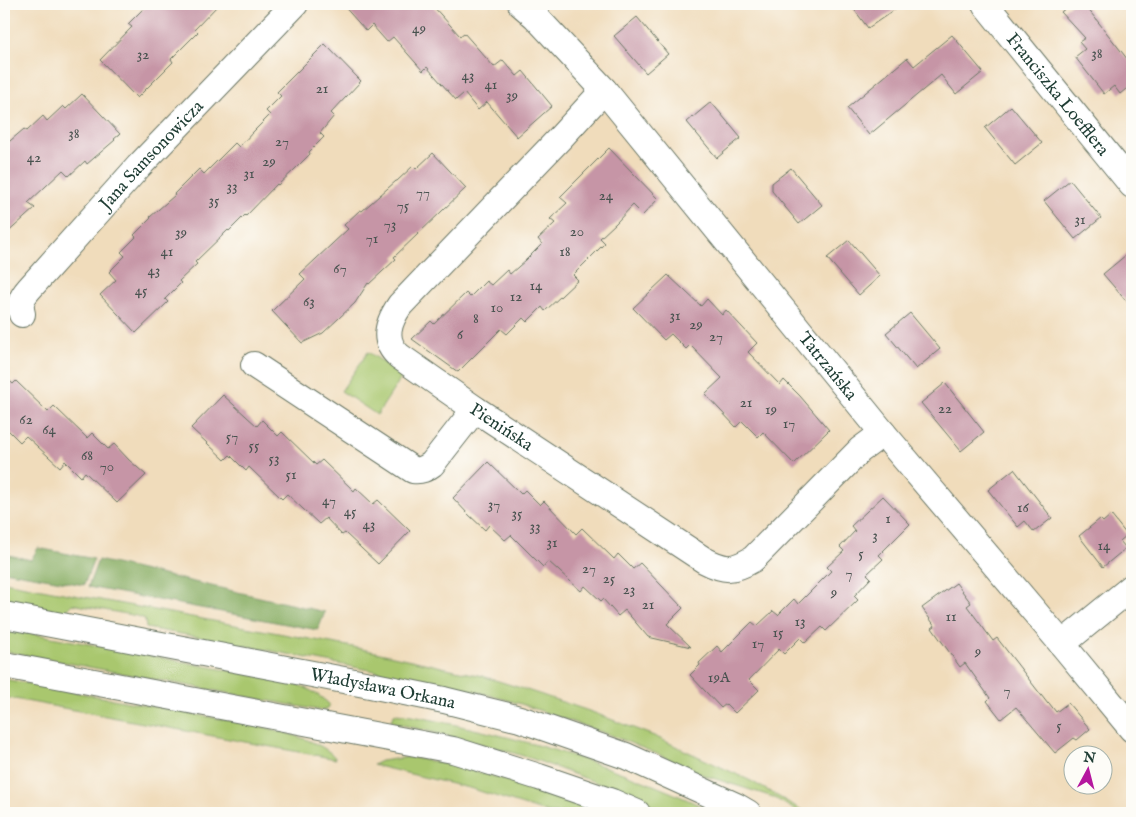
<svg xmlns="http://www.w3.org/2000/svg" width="1136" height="817" viewBox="0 0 1136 817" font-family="'IM FELL English',serif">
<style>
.green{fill:#a9c76e;stroke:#648251}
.forest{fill:#86ac61;stroke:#52744a}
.building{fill:#c695a6}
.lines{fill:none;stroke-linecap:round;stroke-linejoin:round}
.minor-casing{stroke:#687563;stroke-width:28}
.minor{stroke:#fff;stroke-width:26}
.labels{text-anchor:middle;stroke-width:4.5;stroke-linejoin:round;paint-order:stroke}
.number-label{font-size:15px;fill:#495350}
.street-label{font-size:18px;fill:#1f3d34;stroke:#fdfcf7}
</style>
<rect width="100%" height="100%" fill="#fdfcf7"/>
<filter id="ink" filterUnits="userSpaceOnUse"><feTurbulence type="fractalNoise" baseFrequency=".02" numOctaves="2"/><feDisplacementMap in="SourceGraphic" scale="10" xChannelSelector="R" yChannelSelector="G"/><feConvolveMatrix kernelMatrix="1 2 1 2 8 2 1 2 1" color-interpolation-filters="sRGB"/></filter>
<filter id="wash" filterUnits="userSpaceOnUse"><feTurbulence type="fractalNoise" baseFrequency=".0096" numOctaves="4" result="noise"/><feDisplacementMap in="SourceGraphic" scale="20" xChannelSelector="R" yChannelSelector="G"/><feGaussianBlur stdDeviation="1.12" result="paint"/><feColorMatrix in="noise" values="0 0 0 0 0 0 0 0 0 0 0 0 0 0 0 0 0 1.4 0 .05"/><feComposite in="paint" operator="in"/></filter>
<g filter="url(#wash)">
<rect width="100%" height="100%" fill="#f0dcbb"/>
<path class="green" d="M 368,352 L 403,375 L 377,415 L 341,391 Z
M 4,582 L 353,647 L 482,676 L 524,689 L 592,712 L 654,736 L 751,781 L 807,813 L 800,813 L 773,797 L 706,776 L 662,756 L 613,736 L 521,704 L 471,690 L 216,640 L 146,628 L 145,619 L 137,616 L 72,604 L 64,612 L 60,612 L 4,601 Z
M 4,628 L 294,683 C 309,689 317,693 329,704 L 329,707 L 325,710 L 318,710 L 4,651 Z
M 4,679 L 259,726 C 280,731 324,741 336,759 L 4,697 Z
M 396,714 C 424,717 451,724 478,730 C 560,749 640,776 716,813 L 670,813 L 619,791 L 533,759 L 494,747 L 394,723 L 391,720 L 393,716 Z
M 409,757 C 475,768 538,788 600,813 L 548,813 L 473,789 L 373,765 L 381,761 Z"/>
<path class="forest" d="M 38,548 L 94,559 L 84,585 L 4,571 L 4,554 L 31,560 Z
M 98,560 L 325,612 L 318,630 L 88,587 Z"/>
<g id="blocks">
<path class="building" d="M 148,4 L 219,4 L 195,29 L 198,32 L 171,59 L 173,62 L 137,98 L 100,60 L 132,27 L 128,24 Z
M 342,4 L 431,4 L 460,36 L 464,33 L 494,67 L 503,60 L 517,76 L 523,71 L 552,106 L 517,137 L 487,102 L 478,110 L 464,93 L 456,100 L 427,67 L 423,71 L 393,37 L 387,42 L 372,25 L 366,31 Z
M 850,4 L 903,4 L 868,28 Z
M 1071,4 L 1084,4 L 1132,65 L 1132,84 L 1120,94 L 1114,86 L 1104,94 L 1075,57 L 1085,49 L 1079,42 L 1085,38 L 1061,12 Z
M 637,17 L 668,54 L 646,73 L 614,36 Z
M 952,35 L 983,72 L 956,94 L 941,75 L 869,135 L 847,108 L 907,58 L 914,66 Z
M 325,44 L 361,81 L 331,113 L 334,116 L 320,133 L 324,137 L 309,152 L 310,154 L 294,170 L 278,185 L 277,184 L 246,216 L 245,215 L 229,231 L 228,230 L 195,262 L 197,264 L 179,281 L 181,283 L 165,299 L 168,302 L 136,333 L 100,295 L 116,280 L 109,272 L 125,256 L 121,252 L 136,237 L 134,235 L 151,218 L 150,217 L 175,195 L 174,194 L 199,169 L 204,174 L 235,143 L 239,147 L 254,131 L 270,115 L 266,111 L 281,96 L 277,92 Z
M 82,94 L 120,134 L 114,139 L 115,140 L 87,164 L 85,161 L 69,176 L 63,170 L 28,203 L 35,208 L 4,236 L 4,146 L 24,129 L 27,131 L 43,116 L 47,121 L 63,106 L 66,109 Z
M 711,102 L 741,138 L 717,158 L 687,122 Z
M 1011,106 L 1042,143 L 1015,165 L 985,128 Z
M 609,148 L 658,199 L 643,215 L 633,205 L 616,223 L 600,238 L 605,243 L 573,275 L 578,280 L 545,311 L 542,307 L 527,322 L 523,318 L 507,334 L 501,329 L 458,372 L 412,339 L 431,321 L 434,324 L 466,293 L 470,297 L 486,281 L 491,285 L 507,270 L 510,274 L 526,260 L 542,244 L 538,239 L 555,223 L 550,219 L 567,203 L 560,197 Z
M 433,153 L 466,188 L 394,257 L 396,259 L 369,284 L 368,283 L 355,303 L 323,333 L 302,343 L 272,311 L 305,279 L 300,274 L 348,229 L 344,225 L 360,210 L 362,211 L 396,181 L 397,181 L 413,166 L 416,169 Z
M 791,168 L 822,205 L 799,224 L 772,191 L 772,183 Z
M 1070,180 L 1101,218 L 1075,239 L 1044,201 Z
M 849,240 L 880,276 L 859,295 L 827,258 Z
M 1132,250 L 1132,308 L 1103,274 Z
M 668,275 L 701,306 L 707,299 L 722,315 L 726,310 L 757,343 L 748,352 L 780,385 L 784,380 L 800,396 L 829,430 L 794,464 L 763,432 L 758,437 L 742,421 L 736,427 L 705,394 L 722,378 L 690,345 L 686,349 L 671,334 L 664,340 L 633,308 Z
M 910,313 L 940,349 L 916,369 L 886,333 Z
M 4,376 L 13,384 L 16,381 L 48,412 L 54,406 L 87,438 L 92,433 L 108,449 L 114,444 L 129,460 L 146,475 L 117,503 L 85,472 L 81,477 L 65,461 L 60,467 L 26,436 L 20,442 L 4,426 Z
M 945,383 L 984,432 L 961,451 L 921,403 Z
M 223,395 L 257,426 L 262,420 L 278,436 L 282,432 L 316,465 L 322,460 L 354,491 L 356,488 L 373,504 L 378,500 L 410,531 L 378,564 L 345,533 L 342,535 L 326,518 L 319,524 L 287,494 L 282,499 L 249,467 L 246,471 L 230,455 L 225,460 L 191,428 Z
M 488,462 L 521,494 L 525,490 L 540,505 L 544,501 L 576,534 L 582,528 L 614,559 L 618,554 L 633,569 L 640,563 L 683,608 L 667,624 L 691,647 L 648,637 L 625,610 L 618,616 L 603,599 L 601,601 L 585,586 L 581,591 L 548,561 L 543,567 L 511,535 L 505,540 L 489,525 L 485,530 L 468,514 L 453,498 Z
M 1014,469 L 1052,518 L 1034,532 L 1025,521 L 1018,527 L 988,490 Z
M 883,496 L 910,524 L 879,555 L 883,559 L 867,574 L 871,578 L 854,596 L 858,600 L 826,631 L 822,627 L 805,643 L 800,638 L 784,654 L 779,649 L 749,680 L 759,690 L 735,713 L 726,704 L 721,708 L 690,675 L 700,665 L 699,663 L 717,646 L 722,652 L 752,622 L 757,626 L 773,611 L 778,615 L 794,599 L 798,604 L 831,571 L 827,567 L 844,551 L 840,547 L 855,531 L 851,526 Z
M 1111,515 L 1127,535 L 1120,541 L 1126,548 L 1103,567 L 1079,536 L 1100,519 L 1103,522 Z
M 956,583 L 971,603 L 967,606 L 993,641 L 997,638 L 1048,704 L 1049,703 L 1056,712 L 1068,703 L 1090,729 L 1077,740 L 1074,738 L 1055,753 L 1016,707 L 1001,719 L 987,701 L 990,698 L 965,663 L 960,667 L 932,628 L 935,626 L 922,608 Z"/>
</g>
</g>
<g filter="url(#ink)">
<use href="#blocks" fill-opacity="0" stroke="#687563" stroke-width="1"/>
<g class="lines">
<defs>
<g id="minor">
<path id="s1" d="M 521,4 L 535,16 L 604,90 L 883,433 L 1062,644 L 1132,729"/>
<path id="s2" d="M 985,4 L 1132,185"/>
<path id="s3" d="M 604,90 L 561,137 L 400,305 C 389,321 381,340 399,356 L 475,409 L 704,560 C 725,571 733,571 753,559 L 860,450 L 883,433"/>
<path id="s4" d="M 22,314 C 19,303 22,297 29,289 L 139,166 L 295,4"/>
<path d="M 254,365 L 413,470 C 421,471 425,469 432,464 L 475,409"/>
<path id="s5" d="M 4,615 L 370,685 L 444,700 L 520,719 L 626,756 L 736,806 L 748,813"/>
<path d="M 1062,644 L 1132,587"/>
<path d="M 4,665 L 453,750 L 539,777 L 612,802 L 637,813"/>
</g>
</defs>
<use href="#minor" class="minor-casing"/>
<use href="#minor" class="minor"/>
</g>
</g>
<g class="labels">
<g class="number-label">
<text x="419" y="33">49</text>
<text x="1097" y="58">38</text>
<text x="143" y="59">32</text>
<text x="468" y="80">43</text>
<text x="491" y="89">41</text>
<text x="322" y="93">21</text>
<text x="512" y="100">39</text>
<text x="74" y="138">38</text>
<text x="282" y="146">27</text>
<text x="34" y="162">42</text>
<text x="269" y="166">29</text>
<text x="249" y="178">31</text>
<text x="232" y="191">33</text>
<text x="423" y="197">77</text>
<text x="606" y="200">24</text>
<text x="214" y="205">35</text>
<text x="403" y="210">75</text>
<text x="1080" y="224">31</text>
<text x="390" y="229">73</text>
<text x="577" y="236">20</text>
<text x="181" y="237">39</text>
<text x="372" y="243">71</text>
<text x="167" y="256">41</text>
<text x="565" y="256">18</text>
<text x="340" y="273">67</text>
<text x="154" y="275">43</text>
<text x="536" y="290">14</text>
<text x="141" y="295">45</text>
<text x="516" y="301">12</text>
<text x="309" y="306">63</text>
<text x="497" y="312">10</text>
<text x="675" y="320">31</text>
<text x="476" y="323">8</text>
<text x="696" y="329">29</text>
<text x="460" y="339">6</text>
<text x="716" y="341">27</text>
<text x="746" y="407">21</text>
<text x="945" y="413">22</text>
<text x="771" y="414">19</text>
<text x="26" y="424">62</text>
<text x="789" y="428">17</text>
<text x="49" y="434">64</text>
<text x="232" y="441">57</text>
<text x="254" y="450">55</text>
<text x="87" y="460">68</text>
<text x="274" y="463">53</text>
<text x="107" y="471">70</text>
<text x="291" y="479">51</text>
<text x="329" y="505">47</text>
<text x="494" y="509">37</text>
<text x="1023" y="512">16</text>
<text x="350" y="516">45</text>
<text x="517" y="518">35</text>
<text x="888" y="523">1</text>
<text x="369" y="529">43</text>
<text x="535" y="531">33</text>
<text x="875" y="540">3</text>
<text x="552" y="547">31</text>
<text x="1104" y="550">14</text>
<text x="861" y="558">5</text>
<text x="589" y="573">27</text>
<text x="849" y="578">7</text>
<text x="609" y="583">25</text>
<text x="629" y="594">23</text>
<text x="834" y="597">9</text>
<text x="648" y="609">21</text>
<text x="951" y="621">11</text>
<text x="800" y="626">13</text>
<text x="778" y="637">15</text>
<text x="758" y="648">17</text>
<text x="978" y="656">9</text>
<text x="719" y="682">19A</text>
<text x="1007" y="695">7</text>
<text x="1059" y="730">5</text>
</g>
<g class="street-label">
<text dy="6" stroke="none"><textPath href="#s2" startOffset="116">Franciszka Loefflera</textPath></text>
<text dy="6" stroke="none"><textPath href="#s4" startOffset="209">Jana Samsonowicza</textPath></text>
<text dy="6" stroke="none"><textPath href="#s1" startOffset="475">Tatrzańska</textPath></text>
<text dy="6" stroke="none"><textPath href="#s3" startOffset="478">Pienińska</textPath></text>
<text dy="6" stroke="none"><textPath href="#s5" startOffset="386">Władysława Orkana</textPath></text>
</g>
</g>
<rect width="1136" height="817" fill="none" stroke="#fdfcf7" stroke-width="20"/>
<g transform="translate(1088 770) rotate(7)"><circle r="24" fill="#fdfcf7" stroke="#a4b0a9"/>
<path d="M0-4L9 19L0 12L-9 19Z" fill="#b5179e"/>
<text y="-8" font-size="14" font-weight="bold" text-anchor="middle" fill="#1f3d34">N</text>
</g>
</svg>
